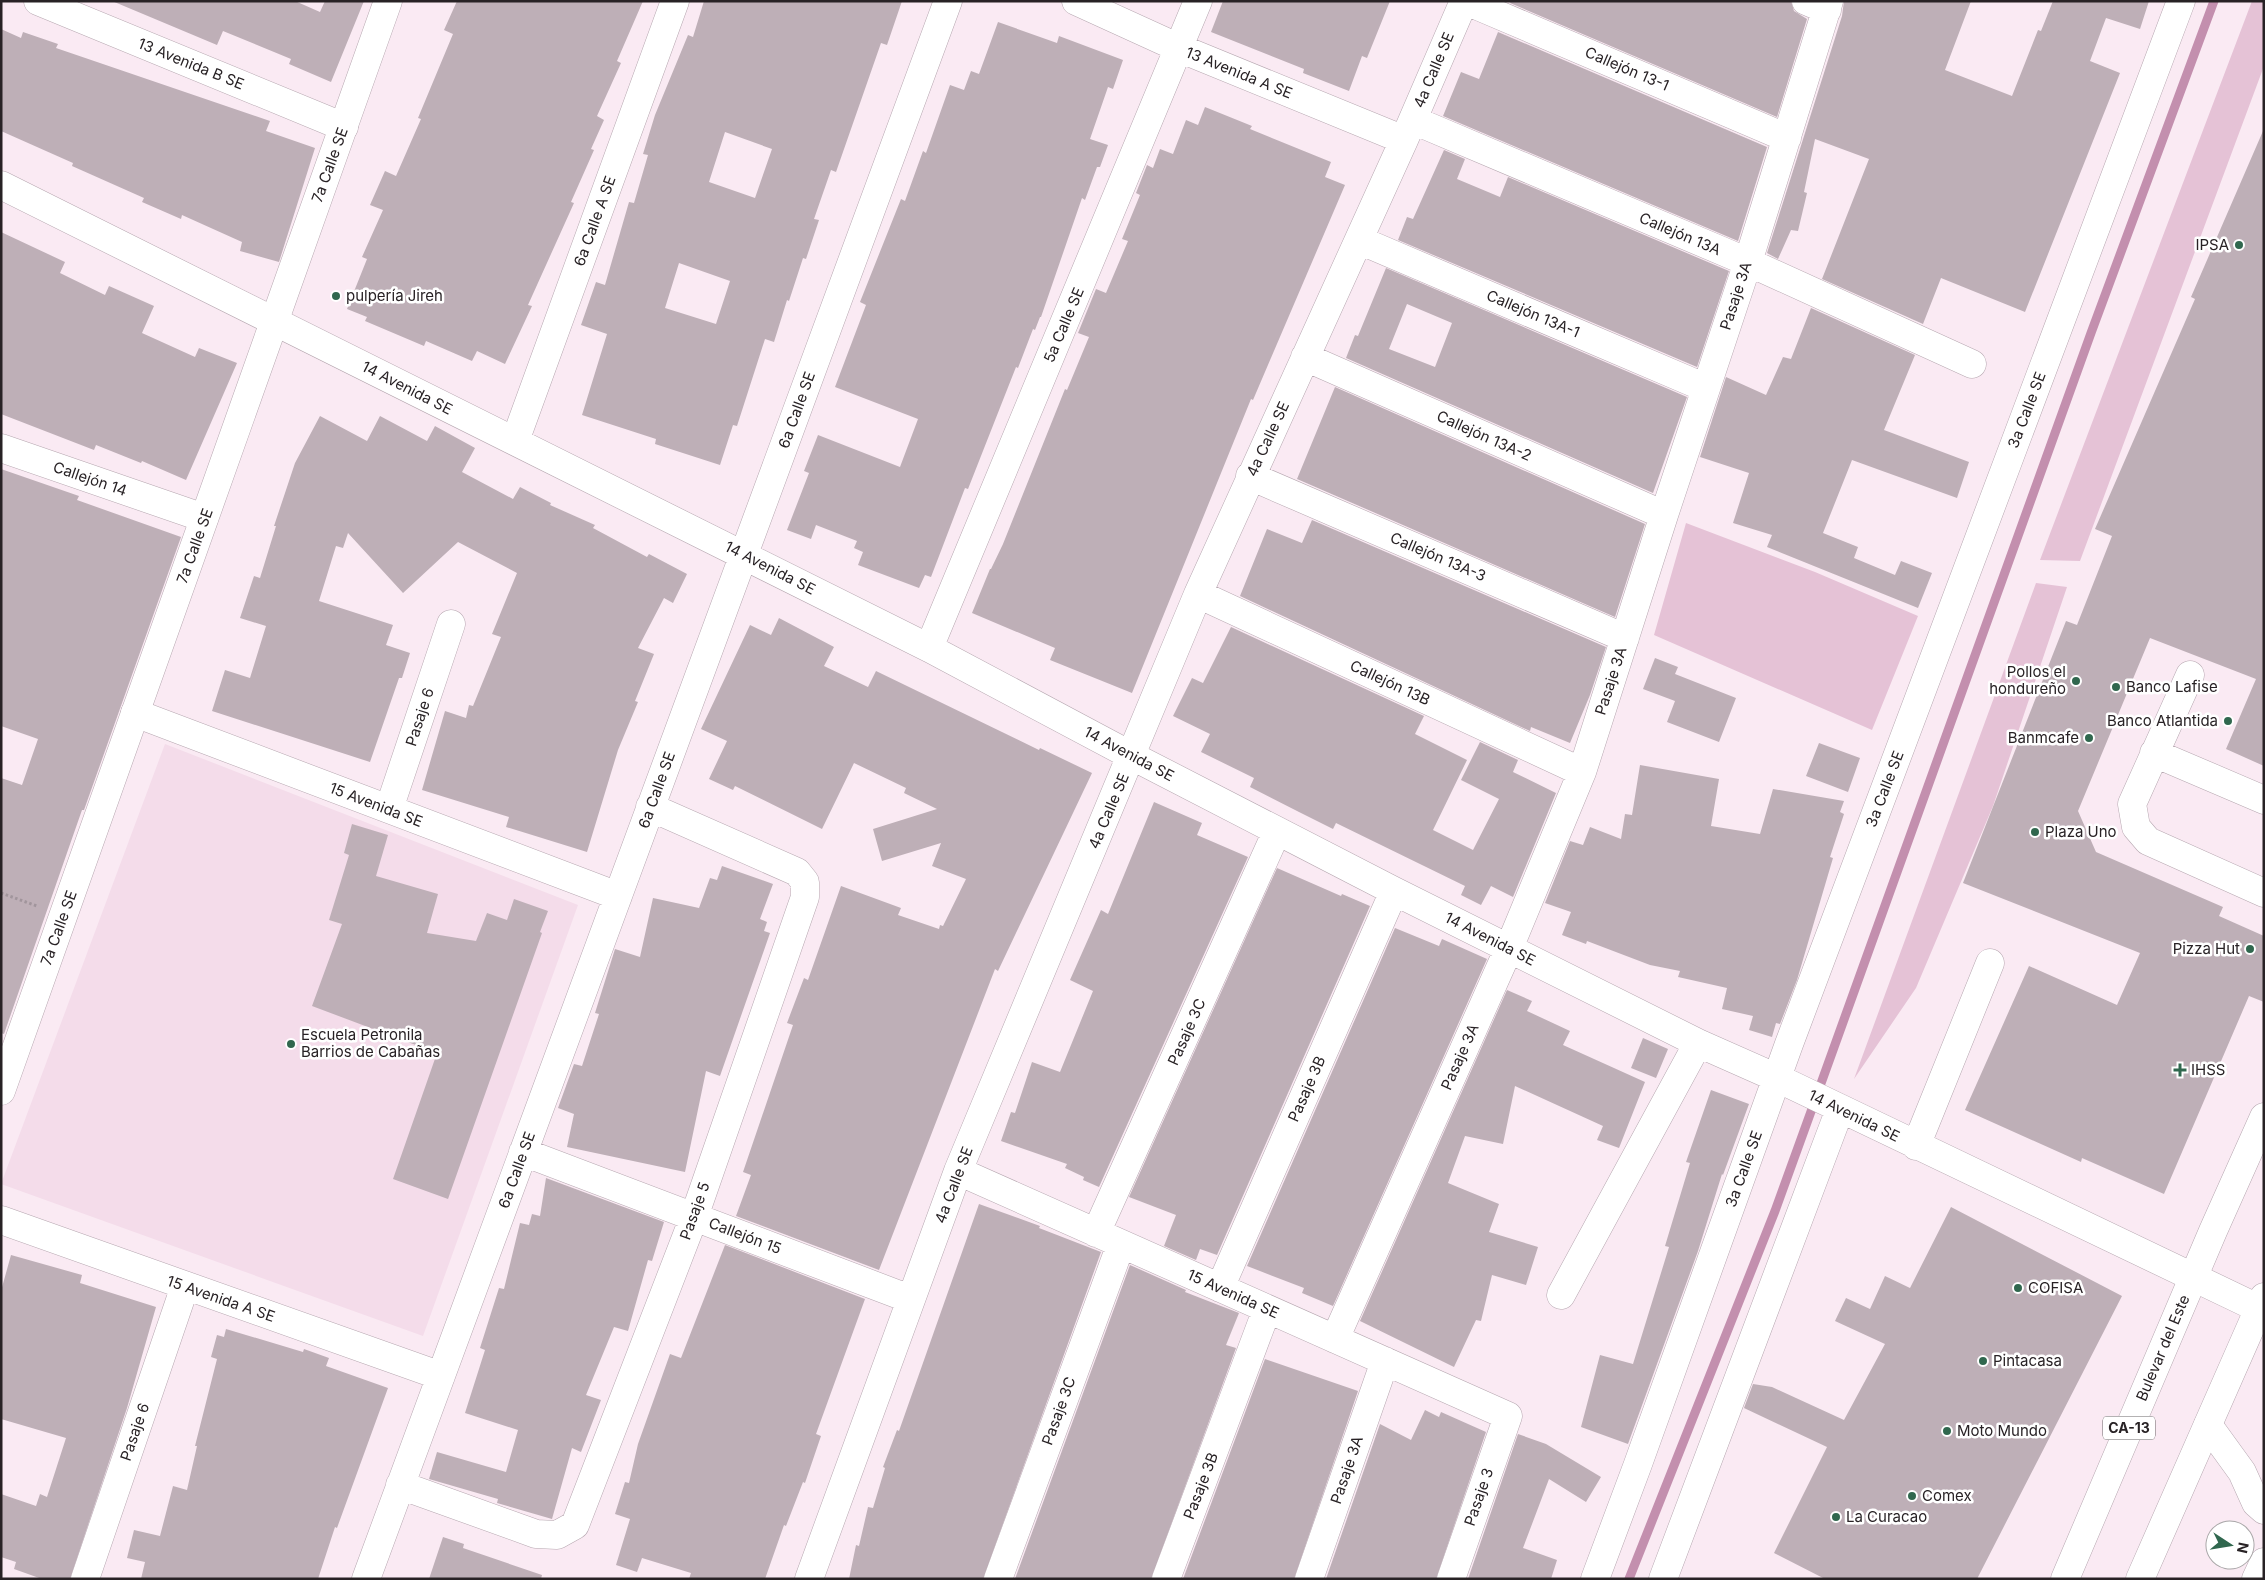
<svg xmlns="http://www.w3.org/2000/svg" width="2265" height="1580" viewBox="0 0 2265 1580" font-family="Inter,sans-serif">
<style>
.built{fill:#f4dcea}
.green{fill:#e5c2d6}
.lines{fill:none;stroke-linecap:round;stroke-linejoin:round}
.stream{stroke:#c38fae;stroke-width:9}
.building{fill:#beafb7;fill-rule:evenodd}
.minor-casing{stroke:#b6a7b0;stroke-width:29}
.major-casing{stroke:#b6a7b0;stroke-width:29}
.highway-casing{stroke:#b6a7b0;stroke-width:29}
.path{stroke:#a1959c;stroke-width:3;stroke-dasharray:2.5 2.5;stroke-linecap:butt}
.minor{stroke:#fff;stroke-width:28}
.major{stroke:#fff;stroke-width:28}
.highway{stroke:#fff;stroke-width:28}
.poi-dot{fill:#30674e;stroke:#fff;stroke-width:2}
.labels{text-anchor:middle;stroke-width:5;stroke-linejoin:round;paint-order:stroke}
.shield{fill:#fff;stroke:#686466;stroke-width:1}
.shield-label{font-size:14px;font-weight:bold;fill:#282225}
.street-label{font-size:15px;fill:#282225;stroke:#fff}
.poi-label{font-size:15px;fill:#282225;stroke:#fff;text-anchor:start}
</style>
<rect width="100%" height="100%" fill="#faeaf3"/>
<path class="built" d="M 165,744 L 578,905 L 423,1336 L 1,1184 Z"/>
<path class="green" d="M 2252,1 L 2264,1 L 2264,66 L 2080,561 L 2040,560 Z
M 1686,523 L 1815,572 L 1918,616 L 1872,730 L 1654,635 Z
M 2036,583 L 2067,587 L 1993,806 L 1916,988 L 1854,1079 Z"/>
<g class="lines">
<path class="stream" d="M 1819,1089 L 2091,333 L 2214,1
M 1629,1579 L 1775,1211 L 1813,1106"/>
</g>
<path class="building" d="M 112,1 L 295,1 L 320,12 L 325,1 L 364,1 L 331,82 L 289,64 L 291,59 L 223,31 L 217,45 Z
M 457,1 L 643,1 L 617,61 L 621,63 L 597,116 L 604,120 L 591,149 L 594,150 L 571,202 L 574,203 L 528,305 L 532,306 L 505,364 L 477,351 L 472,361 L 426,341 L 424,346 L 365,321 L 367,317 L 347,309 L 367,259 L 362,257 L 383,210 L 370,205 L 385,171 L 396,176 L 421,119 L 418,118 L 453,34 L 444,30 Z
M 704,1 L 902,1 L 887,45 L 881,43 L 836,172 L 831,170 L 814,219 L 819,220 L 806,259 L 803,258 L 789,301 L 787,300 L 774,342 L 765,339 L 737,426 L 733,425 L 720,465 L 655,444 L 656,439 L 582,415 L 607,334 L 581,325 L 596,282 L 605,285 L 629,202 L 634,203 L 648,155 L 643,154 L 655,115 L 688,35 L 693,37 ZM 725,132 L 772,149 L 755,198 L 709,182 ZM 679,263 L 730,281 L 716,324 L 665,308 Z
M 1223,1 L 1390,1 L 1367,58 L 1362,56 L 1349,91 L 1303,73 L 1304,69 L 1211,32 Z
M 1511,1 L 1791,1 L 1794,11 L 1807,19 L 1777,117 L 1510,3 Z
M 1844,1 L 1971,1 L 1945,70 L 2012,96 L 2038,30 L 2041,31 L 2053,1 L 2149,1 L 2140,29 L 2106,18 L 2090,61 L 2120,73 L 2025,312 L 1941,278 L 1923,324 L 1822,279 L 1869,159 L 1815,139 L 1804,192 L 1807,193 L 1798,231 L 1791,230 L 1778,259 L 1767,253 L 1842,16 Z
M 998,22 L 1057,43 L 1059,36 L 1123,60 L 1113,89 L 1108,87 L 1090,139 L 1108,145 L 1100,167 L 1097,167 L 1085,200 L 1082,198 L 1041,317 L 1040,317 L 1035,330 L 1033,329 L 1018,368 L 1016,367 L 968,489 L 965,488 L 931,577 L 925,575 L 919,588 L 858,565 L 863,552 L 854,548 L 857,541 L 816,525 L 811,539 L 787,530 L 809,473 L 804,471 L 818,435 L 900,467 L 918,419 L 835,387 L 866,305 L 860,302 L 901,199 L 905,201 L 923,151 L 926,153 L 950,85 L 964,90 L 971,71 L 979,74 Z
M 1,29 L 21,38 L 23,32 L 58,44 L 56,48 L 270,121 L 266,131 L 315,148 L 279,262 L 240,251 L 242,242 L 182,215 L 181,219 L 142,202 L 144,198 L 72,166 L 73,163 L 1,131 Z
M 1498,32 L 1767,147 L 1738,241 L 1443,116 L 1461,72 L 1479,79 Z
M 1205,107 L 1252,126 L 1250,129 L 1331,162 L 1325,177 L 1345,185 L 1253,400 L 1251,399 L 1132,693 L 1050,660 L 1055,648 L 972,613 L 990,569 L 991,569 L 1003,544 L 1065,389 L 1067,390 L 1089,337 L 1078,333 L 1096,289 L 1106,293 L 1128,241 L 1122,239 L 1140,195 L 1136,193 L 1147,165 L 1153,168 L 1160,149 L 1173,154 L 1186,120 L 1198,125 Z
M 2263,131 L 2264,766 L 2226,749 L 2256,679 L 2150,638 L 2078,811 L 2096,852 L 2223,907 L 2219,916 L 2264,936 L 2264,1002 L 2249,996 L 2164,1194 L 2082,1158 L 2081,1162 L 1965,1110 L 2029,966 L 2117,1005 L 2140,953 L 1963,883 L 2066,621 L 2077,625 L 2112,536 L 2095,529 L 2195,299 L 2191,297 Z
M 1444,150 L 1465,159 L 1457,179 L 1500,197 L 1508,177 L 1729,271 L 1697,367 L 1398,240 L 1407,217 L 1413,219 Z
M 1,232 L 65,262 L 60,273 L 105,295 L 109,286 L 154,306 L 142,333 L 195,357 L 199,348 L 237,363 L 186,480 L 142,461 L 141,463 L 96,445 L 94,450 L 1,414 Z
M 1386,268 L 1687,397 L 1653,493 L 1346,358 L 1355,335 L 1358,336 ZM 1407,304 L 1452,323 L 1435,367 L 1389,349 Z
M 1811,308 L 1915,355 L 1884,430 L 1969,462 L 1957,498 L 1852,460 L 1823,533 L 1858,547 L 1854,558 L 1895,575 L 1901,561 L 1932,573 L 1918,608 L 1767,547 L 1772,535 L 1733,523 L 1749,473 L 1700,457 L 1726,377 L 1766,395 L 1783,357 L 1791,359 Z
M 1335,387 L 1645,524 L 1615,617 L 1297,479 Z
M 320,416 L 367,441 L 380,416 L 427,441 L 435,426 L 475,448 L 462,472 L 513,499 L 520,487 L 551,503 L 550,505 L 595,525 L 593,528 L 647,557 L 649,554 L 687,574 L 673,603 L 664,598 L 638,648 L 654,654 L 635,701 L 638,702 L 618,750 L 587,852 L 506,827 L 509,817 L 422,790 L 445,711 L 466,718 L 469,705 L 473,706 L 501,637 L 492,634 L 517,573 L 458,542 L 403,593 L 348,533 L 343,548 L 336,546 L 319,601 L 393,625 L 386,645 L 410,653 L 402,678 L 399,678 L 370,762 L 212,711 L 225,670 L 250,678 L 266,626 L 240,618 L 254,576 L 260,578 L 276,526 L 274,526 L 295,463 Z
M 1,469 L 79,496 L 77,500 L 181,537 L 84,810 L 82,810 L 68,850 L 4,1034 L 1,1033 L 1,778 L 22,785 L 38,739 L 1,726 Z
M 1312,520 L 1606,647 L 1590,695 L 1570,743 L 1531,727 L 1530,731 L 1240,596 L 1267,529 L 1302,543 Z
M 779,618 L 834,647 L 824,666 L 868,687 L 876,671 L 1039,750 L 1040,748 L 1092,773 L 998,971 L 995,969 L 879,1270 L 736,1216 L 751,1175 L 743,1172 L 793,1025 L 787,1023 L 804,978 L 808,980 L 841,886 L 901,908 L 898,915 L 939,929 L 940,925 L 943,926 L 966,879 L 932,866 L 941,843 L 882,861 L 873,829 L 937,809 L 904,793 L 906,788 L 854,763 L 822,829 L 735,786 L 733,790 L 709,779 L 727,741 L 701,729 L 750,625 L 771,635 Z
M 1231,627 L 1424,716 L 1415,734 L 1467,760 L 1433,830 L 1473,850 L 1499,799 L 1461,780 L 1480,742 L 1518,760 L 1513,772 L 1556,793 L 1513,897 L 1491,886 L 1481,905 L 1461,895 L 1465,886 L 1336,823 L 1333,829 L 1299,812 L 1250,787 L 1254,778 L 1201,752 L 1210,734 L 1173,716 L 1192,678 L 1203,683 Z
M 1655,658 L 1678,667 L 1675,674 L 1736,698 L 1719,742 L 1667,722 L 1675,701 L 1643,689 Z
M 1819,743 L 1860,758 L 1848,792 L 1806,776 Z
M 1640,765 L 1719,779 L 1711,826 L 1760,834 L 1773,789 L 1844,801 L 1840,812 L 1844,814 L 1830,857 L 1833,858 L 1797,980 L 1780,1024 L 1776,1023 L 1772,1037 L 1749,1030 L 1753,1016 L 1722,1009 L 1727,988 L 1678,977 L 1680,971 L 1650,965 L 1587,941 L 1586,944 L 1562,935 L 1571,912 L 1545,903 L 1570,841 L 1583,845 L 1590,827 L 1621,839 L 1625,814 L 1632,815 Z
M 1154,802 L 1202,823 L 1197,835 L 1248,857 L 1099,1187 L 1083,1180 L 1084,1177 L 1065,1168 L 1067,1164 L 1001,1141 L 1011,1112 L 1015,1113 L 1032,1062 L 1060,1072 L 1093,991 L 1070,980 L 1101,910 L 1108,914 Z
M 352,824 L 388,835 L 376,876 L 438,894 L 427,933 L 476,941 L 487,913 L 507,920 L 514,899 L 548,911 L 540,932 L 542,933 L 448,1199 L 393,1179 L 437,1053 L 312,1006 L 342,924 L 329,920 L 349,855 L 344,853 Z
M 722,866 L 773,884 L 760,919 L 767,922 L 764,931 L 770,933 L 720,1076 L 706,1071 L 685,1172 L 567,1147 L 574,1114 L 558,1108 L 574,1064 L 582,1066 L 599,1014 L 595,1013 L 615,949 L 640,957 L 653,898 L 699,908 L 710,878 L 717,880 Z
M 1277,868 L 1341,896 L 1342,894 L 1370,906 L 1217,1255 L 1200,1249 L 1196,1260 L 1164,1246 L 1176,1215 L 1129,1197 Z
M 1395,928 L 1439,946 L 1442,939 L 1487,959 L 1333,1306 L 1302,1293 L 1304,1288 L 1247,1266 Z
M 1507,990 L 1532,1001 L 1527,1011 L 1570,1031 L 1563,1045 L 1645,1082 L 1619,1148 L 1597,1140 L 1603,1126 L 1515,1086 L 1503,1144 L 1465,1136 L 1448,1183 L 1499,1204 L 1489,1232 L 1538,1247 L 1526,1285 L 1492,1275 L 1481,1321 L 1476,1320 L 1454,1367 L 1360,1321 Z
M 1643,1038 L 1668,1049 L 1656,1078 L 1631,1068 Z
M 1711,1090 L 1749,1104 L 1723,1175 L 1722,1174 L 1698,1251 L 1628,1444 L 1581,1427 L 1600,1355 L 1633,1364 L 1669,1247 L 1665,1246 L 1690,1163 L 1686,1162 Z
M 546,1178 L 664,1222 L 652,1261 L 648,1260 L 628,1331 L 614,1327 L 586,1395 L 601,1400 L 581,1452 L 572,1448 L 552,1519 L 497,1503 L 498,1499 L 429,1479 L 437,1452 L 506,1472 L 518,1430 L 465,1413 L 485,1350 L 480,1348 L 499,1288 L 504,1289 L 520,1223 L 529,1225 L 532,1214 L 540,1216 Z
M 979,1204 L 1040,1226 L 1039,1228 L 1101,1252 L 983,1579 L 849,1579 L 856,1545 L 859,1546 L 868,1507 L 873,1508 L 885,1468 L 883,1467 L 897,1430 L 899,1431 Z
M 1951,1207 L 2122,1296 L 1977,1579 L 1825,1579 L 1774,1553 L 1827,1447 L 1744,1408 L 1753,1384 L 1772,1387 L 1844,1420 L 1885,1344 L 1835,1321 L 1846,1298 L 1870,1309 L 1885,1276 L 1910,1288 Z
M 725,1245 L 865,1299 L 816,1434 L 821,1436 L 805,1483 L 803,1482 L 786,1526 L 784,1525 L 765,1579 L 689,1579 L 691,1573 L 642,1558 L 637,1572 L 616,1565 L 630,1519 L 615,1514 L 625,1482 L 629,1483 L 638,1444 L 670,1354 L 681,1358 Z
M 11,1255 L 82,1275 L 80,1283 L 156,1307 L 127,1408 L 70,1579 L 42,1579 L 14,1569 L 16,1562 L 1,1557 L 1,1494 L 36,1506 L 40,1494 L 47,1497 L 66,1438 L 1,1419 L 1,1291 Z
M 1130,1265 L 1186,1290 L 1185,1292 L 1239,1313 L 1226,1345 L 1236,1348 L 1151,1579 L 1015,1579 Z
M 226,1329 L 303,1352 L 304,1349 L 329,1358 L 326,1366 L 388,1388 L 337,1528 L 335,1527 L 318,1579 L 141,1579 L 145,1562 L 127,1558 L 134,1530 L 160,1536 L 173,1486 L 187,1490 L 197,1446 L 195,1446 L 217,1359 L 211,1357 L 217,1335 L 224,1337 Z
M 1265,1359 L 1358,1391 L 1294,1579 L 1183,1579 Z
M 1425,1410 L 1439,1417 L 1441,1412 L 1486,1432 L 1436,1579 L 1326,1579 L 1380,1424 L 1411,1440 Z
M 1518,1434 L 1546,1444 L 1601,1477 L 1586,1502 L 1549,1479 L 1523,1548 L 1557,1560 L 1551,1579 L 1468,1579 Z
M 443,1537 L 464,1544 L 463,1548 L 542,1575 L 541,1579 L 429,1579 Z"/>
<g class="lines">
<defs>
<path id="minor" d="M 38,1 L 344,127
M 1076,1 L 1179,48 L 1404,140
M 1466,1 L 1787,138
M 1806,1 L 1827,10
M 1413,120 L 1748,262 L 1972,364
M 1,185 L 929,648 L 1132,756 L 1394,891 L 1698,1043 L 1777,1078 L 2264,1311
M 1359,240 L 1706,388
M 1305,357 L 1664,515
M 515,441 L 675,1
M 1,448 L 204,518
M 1250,476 L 1625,638
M 1198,594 L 1582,772
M 929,648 L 1198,1
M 2190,675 L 2132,804 L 2136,827 L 2148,841 L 2264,893
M 135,713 L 618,896
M 2154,753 L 2264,800
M 389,809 L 451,624
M 1916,1146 L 1990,963
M 523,1152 L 910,1299
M 958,1171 L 1508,1416 L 1451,1579
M 1,1220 L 441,1376
M 1096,1233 L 1277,831
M 1220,1288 L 1394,891
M 1561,1295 L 1698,1043
M 1335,1339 L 1509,948 L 1582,772 L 1664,515 L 1748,262 L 1829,1
M 2208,1425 L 2242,1472 L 2256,1503 L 2264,1510
M 400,1485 L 536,1534 L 557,1535 L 575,1525 L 694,1217 L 805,897 L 805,882 L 797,872 L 650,807
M 85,1579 L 185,1286
M 366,1579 L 948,1
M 809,1579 L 958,1171 L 1198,594 L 1404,140 L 1464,1
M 998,1579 L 1121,1244
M 1166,1579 L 1267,1309
M 1309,1579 L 1385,1361
M 1595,1579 L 1638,1464 L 1789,1044 L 2181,1
M 1663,1579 L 1840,1109
M 2256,1579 L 2264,1562"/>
<path id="major" d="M 1,1091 L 388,1"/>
<path id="highway" d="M 2065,1579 L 2213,1231 L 2264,1117
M 2140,1579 L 2264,1297"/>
</defs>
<use href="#minor" class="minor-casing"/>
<use href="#major" class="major-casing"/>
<use href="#highway" class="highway-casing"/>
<path class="path" d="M 1,893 L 37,906"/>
<use href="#minor" class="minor"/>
<use href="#major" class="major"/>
<use href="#highway" class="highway"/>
</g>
<g class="poi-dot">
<circle cx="2239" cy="245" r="5"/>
<circle cx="336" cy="296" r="5"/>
<circle cx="2076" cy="681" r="5"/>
<circle cx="2116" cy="687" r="5"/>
<circle cx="2228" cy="721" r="5"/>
<circle cx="2089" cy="738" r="5"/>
<circle cx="2035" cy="832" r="5"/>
<circle cx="2250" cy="949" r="5"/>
<circle cx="291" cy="1044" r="5"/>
<path d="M2177.5 1062.5h5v5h5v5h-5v5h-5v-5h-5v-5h5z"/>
<circle cx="2018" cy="1288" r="5"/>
<circle cx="1983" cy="1361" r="5"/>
<circle cx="1947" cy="1431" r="5"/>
<circle cx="1912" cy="1496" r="5"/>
<circle cx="1836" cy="1517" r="5"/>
</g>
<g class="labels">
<rect class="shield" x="2103" y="1416.5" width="52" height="23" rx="4"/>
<g class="shield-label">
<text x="2129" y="1433">CA-13</text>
</g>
<g class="street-label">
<text transform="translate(191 64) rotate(22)" y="5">13 Avenida B SE</text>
<text transform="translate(1627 69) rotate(23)" y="5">Callejón 13-1</text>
<text transform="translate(1434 70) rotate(-67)" y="5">4a Calle SE</text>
<text transform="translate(1239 73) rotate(22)" y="5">13 Avenida A SE</text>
<text transform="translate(330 165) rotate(-70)" y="5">7a Calle SE</text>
<text transform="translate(595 221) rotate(-70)" y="5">6a Calle A SE</text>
<text transform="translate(1680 234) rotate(23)" y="5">Callejón 13A</text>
<text transform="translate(1736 296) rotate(-72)" y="5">Pasaje 3A</text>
<text transform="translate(1533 314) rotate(23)" y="5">Callejón 13A-1</text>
<text transform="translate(1064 325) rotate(-67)" y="5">5a Calle SE</text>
<text transform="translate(407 388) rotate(27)" y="5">14 Avenida SE</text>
<text transform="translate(797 410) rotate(-70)" y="5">6a Calle SE</text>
<text transform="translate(2027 410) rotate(-69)" y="5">3a Calle SE</text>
<text transform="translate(1484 436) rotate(24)" y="5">Callejón 13A-2</text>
<text transform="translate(1268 439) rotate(-65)" y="5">4a Calle SE</text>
<text transform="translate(90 479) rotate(19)" y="5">Callejón 14</text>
<text transform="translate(195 546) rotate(-70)" y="5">7a Calle SE</text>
<text transform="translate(1438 557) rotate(23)" y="5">Callejón 13A-3</text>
<text transform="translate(770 568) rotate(27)" y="5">14 Avenida SE</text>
<text transform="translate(1611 681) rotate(-72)" y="5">Pasaje 3A</text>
<text transform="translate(1390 683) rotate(25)" y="5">Callejón 13B</text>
<text transform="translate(420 717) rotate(-72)" y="5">Pasaje 6</text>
<text transform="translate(1129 754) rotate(28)" y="5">14 Avenida SE</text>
<text transform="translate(1885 789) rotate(-69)" y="5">3a Calle SE</text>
<text transform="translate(657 790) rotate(-70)" y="5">6a Calle SE</text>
<text transform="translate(376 805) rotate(21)" y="5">15 Avenida SE</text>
<text transform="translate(1109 811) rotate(-67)" y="5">4a Calle SE</text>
<text transform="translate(59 928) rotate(-70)" y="5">7a Calle SE</text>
<text transform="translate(1490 939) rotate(27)" y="5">14 Avenida SE</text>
<text transform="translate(1187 1032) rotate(-66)" y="5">Pasaje 3C</text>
<text transform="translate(1460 1057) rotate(-66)" y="5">Pasaje 3A</text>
<text transform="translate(1307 1089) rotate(-66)" y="5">Pasaje 3B</text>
<text transform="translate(1854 1116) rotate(26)" y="5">14 Avenida SE</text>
<text transform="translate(1744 1169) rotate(-70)" y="5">3a Calle SE</text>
<text transform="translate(517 1170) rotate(-70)" y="5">6a Calle SE</text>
<text transform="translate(954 1185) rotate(-69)" y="5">4a Calle SE</text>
<text transform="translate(695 1211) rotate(-70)" y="5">Pasaje 5</text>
<text transform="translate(745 1236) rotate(21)" y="5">Callejón 15</text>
<text transform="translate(1233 1294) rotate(24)" y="5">15 Avenida SE</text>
<text transform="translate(221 1299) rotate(19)" y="5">15 Avenida A SE</text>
<text transform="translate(2163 1348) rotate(-67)" y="5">Bulevar del Este</text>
<text transform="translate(1059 1411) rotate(-70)" y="5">Pasaje 3C</text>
<text transform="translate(135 1432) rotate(-71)" y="5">Pasaje 6</text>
<text transform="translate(1347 1470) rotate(-71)" y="5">Pasaje 3A</text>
<text transform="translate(1201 1486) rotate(-69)" y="5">Pasaje 3B</text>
<text transform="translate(1479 1497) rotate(-71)" y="5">Pasaje 3</text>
</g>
<g class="poi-label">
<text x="2229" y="250" text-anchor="end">IPSA</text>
<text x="346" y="301">pulpería Jireh</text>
<text x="2066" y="677" text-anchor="end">Pollos el<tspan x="2066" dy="17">hondureño</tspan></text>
<text x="2126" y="692">Banco Lafise</text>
<text x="2218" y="726" text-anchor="end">Banco Atlantida</text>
<text x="2079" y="743" text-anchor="end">Banmcafe</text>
<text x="2045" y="837">Plaza Uno</text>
<text x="2240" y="954" text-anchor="end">Pizza Hut</text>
<text x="301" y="1040">Escuela Petronila<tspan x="301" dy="17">Barrios de Cabañas</tspan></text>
<text x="2191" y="1075">IHSS</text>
<text x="2028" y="1293">COFISA</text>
<text x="1993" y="1366">Pintacasa</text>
<text x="1957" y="1436">Moto Mundo</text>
<text x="1922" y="1501">Comex</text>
<text x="1846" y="1522">La Curacao</text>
</g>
</g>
<rect width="2265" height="1580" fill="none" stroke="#282225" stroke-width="5"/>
<g transform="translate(2230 1545) rotate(102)"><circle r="24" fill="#ffffff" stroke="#a9a7a8"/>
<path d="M0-4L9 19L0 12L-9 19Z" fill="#30674e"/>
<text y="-8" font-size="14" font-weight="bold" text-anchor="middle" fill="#282225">N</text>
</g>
</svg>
